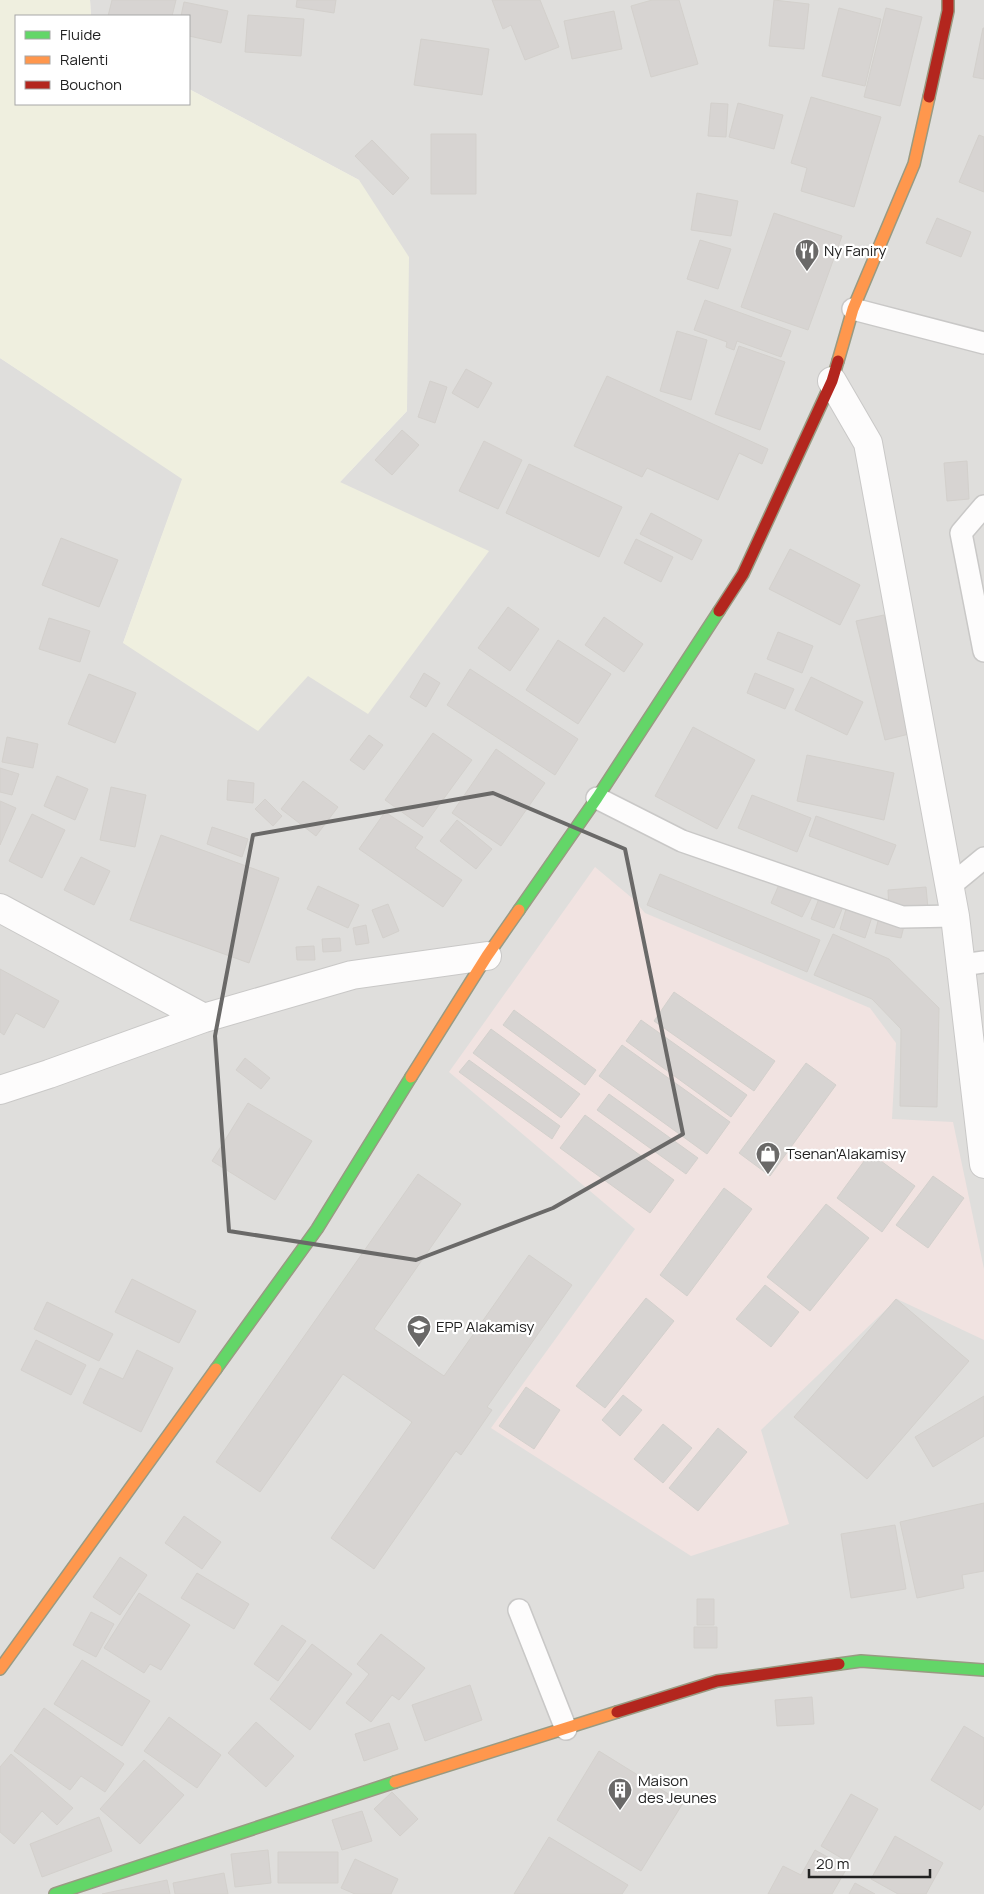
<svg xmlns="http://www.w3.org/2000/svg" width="984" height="1894" viewBox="0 0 984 1894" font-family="Manrope,sans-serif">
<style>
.residential{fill:#dfdedc}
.commercial{fill:#f1e3e1}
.farmland{fill:#efefdf}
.building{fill:#d7d4d2;stroke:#d3d0cc}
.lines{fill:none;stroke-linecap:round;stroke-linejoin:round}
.lane-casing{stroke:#c9c8c7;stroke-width:24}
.street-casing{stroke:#c9c8c7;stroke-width:30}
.fast-casing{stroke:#999a82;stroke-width:14}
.slow-casing{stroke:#999a82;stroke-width:14}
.jam-casing{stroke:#999a82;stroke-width:14}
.lane{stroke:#fdfcfc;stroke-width:21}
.street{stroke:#fdfcfc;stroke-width:28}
.fast{stroke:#63d668;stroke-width:11}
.slow{stroke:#ff974d;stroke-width:11}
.jam{stroke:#b3261e;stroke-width:11}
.marked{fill:none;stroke:#6a6968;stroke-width:4;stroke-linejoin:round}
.labels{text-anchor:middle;stroke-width:4.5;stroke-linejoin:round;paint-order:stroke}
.poi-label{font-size:15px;fill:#222;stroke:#fff;text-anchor:start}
</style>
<rect width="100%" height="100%" fill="#f0eeeb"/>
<path class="residential" d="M 90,0 L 984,0 L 984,1894 L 0,1894 L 0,358 L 183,478 L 123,643 L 340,482 L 407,411 L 359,180 L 189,89 L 189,16 L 91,16 Z"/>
<path class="commercial" d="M 595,867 L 632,898 L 645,913 L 870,1008 L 896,1043 L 892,1119 L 953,1122 L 984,1269 L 984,1340 L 897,1299 L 761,1430 L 789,1524 L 691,1556 L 491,1428 L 635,1229 L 449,1072 Z"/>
<path class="farmland" d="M 0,0 L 90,0 L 91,16 L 16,16 L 16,104 L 189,104 L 189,89 L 359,180 L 409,257 L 407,411 L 340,482 L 489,551 L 368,714 L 308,676 L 258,731 L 123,643 L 182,479 L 0,358 Z"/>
<path class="building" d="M 112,0 L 176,0 L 172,16 L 108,16 Z
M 297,0 L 336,0 L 334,13 L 296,7 Z
M 492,0 L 540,0 L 559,47 L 525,60 L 511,25 L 503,29 Z
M 652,0 L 679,0 L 698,64 L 651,77 L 631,6 Z
M 774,0 L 809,4 L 804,49 L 769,46 Z
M 184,2 L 228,11 L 221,43 L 189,36 L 189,16 L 181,16 Z
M 839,8 L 881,19 L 865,86 L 822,76 Z
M 886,8 L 922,17 L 900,106 L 864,97 Z
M 614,11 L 622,49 L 572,59 L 564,21 Z
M 248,15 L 304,19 L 301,56 L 245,52 Z
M 983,28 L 984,28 L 984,79 L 973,77 Z
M 421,39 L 489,49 L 482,95 L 414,85 Z
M 811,97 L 881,117 L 854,207 L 801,191 L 807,168 L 791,163 Z
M 711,103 L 728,104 L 726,137 L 708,136 Z
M 738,103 L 783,115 L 774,149 L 729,137 Z
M 431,134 L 476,134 L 476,194 L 431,194 Z
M 979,135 L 984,137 L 984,192 L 959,182 Z
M 372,140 L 409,178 L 393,195 L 355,156 Z
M 697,193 L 738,201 L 731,236 L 691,230 Z
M 774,213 L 842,236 L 808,330 L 741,307 Z
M 937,218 L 971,232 L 961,257 L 926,243 Z
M 700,240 L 731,249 L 718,289 L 687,279 Z
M 705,300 L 791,331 L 781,357 L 737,341 L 734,350 L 726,347 L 727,342 L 694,330 Z
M 677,331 L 707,340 L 691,400 L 660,391 Z
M 739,346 L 785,362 L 760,430 L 715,414 Z
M 466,369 L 492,383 L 478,408 L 452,393 Z
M 607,376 L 768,449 L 762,464 L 739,453 L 718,500 L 647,468 L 642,477 L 574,446 Z
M 430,381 L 447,387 L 435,423 L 418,417 Z
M 402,430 L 419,445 L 392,475 L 375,460 Z
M 484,441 L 522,460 L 498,509 L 459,491 Z
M 967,461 L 969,499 L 947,501 L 944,463 Z
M 529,464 L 622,507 L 599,557 L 506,513 Z
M 651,513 L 702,540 L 692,560 L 640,534 Z
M 61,538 L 118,560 L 99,607 L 42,585 Z
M 636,539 L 673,557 L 661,582 L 624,563 Z
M 790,549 L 860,585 L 840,625 L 769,589 Z
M 508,607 L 539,629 L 510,671 L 478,648 Z
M 884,615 L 913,733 L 885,740 L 856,621 Z
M 604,617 L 643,644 L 624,672 L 585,645 Z
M 49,618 L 90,631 L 80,662 L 39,649 Z
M 778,632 L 813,646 L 802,673 L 767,659 Z
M 558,640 L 611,674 L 578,724 L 526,690 Z
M 470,669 L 578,739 L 555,775 L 447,705 Z
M 424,673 L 440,683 L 426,707 L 410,697 Z
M 755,673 L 794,689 L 785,709 L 747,693 Z
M 89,674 L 136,693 L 115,743 L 68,724 Z
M 811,677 L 863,702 L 847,735 L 795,710 Z
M 693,727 L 755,760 L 717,829 L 655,796 Z
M 433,733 L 472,760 L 423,827 L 385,800 Z
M 369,735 L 383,745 L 364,770 L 350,760 Z
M 7,737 L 38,744 L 33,768 L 2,762 Z
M 496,749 L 545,783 L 501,846 L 452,813 Z
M 807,755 L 894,773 L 884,820 L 797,801 Z
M 0,768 L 19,774 L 12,795 L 0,792 Z
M 57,776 L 88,789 L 75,820 L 44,806 Z
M 228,780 L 254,783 L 253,803 L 227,800 Z
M 303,781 L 338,807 L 316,836 L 281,809 Z
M 111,787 L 146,795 L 135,847 L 100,840 Z
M 752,795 L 811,818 L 797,852 L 738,828 Z
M 265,799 L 282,816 L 273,826 L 255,809 Z
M 0,801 L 16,808 L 0,845 Z
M 385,812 L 423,837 L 415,848 L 462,880 L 443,907 L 359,849 Z
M 32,814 L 65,830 L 42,878 L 9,861 Z
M 816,816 L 896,845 L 888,865 L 809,836 Z
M 457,820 L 492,849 L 476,869 L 440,841 Z
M 212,827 L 248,839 L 242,857 L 207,844 Z
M 161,835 L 279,878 L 249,963 L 130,920 Z
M 81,857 L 110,871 L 94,905 L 64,890 Z
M 660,874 L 820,940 L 807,972 L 647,905 Z
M 781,880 L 813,895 L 802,917 L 771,903 Z
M 318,886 L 359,905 L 348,928 L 307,909 Z
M 926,887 L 928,908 L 889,911 L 888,890 Z
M 820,896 L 843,907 L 834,928 L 811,919 Z
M 388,904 L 399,931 L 383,938 L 372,910 Z
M 846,909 L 872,917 L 865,938 L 840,929 Z
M 879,917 L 905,922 L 901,938 L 875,933 Z
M 366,925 L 369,943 L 356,945 L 353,928 Z
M 833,934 L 889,959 L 939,1008 L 937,1107 L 900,1106 L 901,1029 L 872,999 L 814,975 Z
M 340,938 L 341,951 L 323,952 L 322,939 Z
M 314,946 L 315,960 L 297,960 L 296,947 Z
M 0,969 L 59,1001 L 44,1028 L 16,1013 L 4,1035 L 0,1032 Z
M 674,992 L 775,1061 L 754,1091 L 654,1021 Z
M 514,1010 L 596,1070 L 585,1085 L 503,1025 Z
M 641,1020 L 747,1095 L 731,1117 L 626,1041 Z
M 491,1029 L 580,1094 L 561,1118 L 473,1053 Z
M 622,1045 L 730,1122 L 707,1154 L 599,1076 Z
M 245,1058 L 270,1078 L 261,1089 L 236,1070 Z
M 469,1060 L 560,1126 L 552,1139 L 459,1072 Z
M 806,1063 L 836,1085 L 770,1176 L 739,1153 Z
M 609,1094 L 698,1158 L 686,1174 L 597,1110 Z
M 248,1103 L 312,1141 L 275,1200 L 212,1161 Z
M 585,1115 L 674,1180 L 650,1213 L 560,1148 Z
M 870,1153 L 915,1186 L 882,1232 L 837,1198 Z
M 418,1174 L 461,1204 L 374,1329 L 444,1376 L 529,1255 L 572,1285 L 487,1407 L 492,1410 L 461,1455 L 456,1451 L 374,1569 L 331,1538 L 412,1422 L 343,1374 L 260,1492 L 216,1462 Z
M 933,1176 L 964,1198 L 928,1248 L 896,1225 Z
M 724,1188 L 752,1209 L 687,1296 L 660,1275 Z
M 826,1204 L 869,1238 L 810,1311 L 767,1277 Z
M 132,1279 L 196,1311 L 179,1343 L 115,1312 Z
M 765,1285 L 799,1312 L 771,1347 L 736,1319 Z
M 646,1298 L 674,1321 L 605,1408 L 576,1386 Z
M 896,1299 L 969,1361 L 867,1479 L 794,1417 Z
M 47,1302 L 113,1334 L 99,1361 L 34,1329 Z
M 36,1340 L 86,1365 L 71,1395 L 21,1370 Z
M 137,1350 L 173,1368 L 141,1432 L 83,1403 L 100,1368 L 123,1379 Z
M 526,1387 L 560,1410 L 534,1449 L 499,1426 Z
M 623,1395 L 642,1410 L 620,1436 L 602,1420 Z
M 984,1396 L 984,1436 L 933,1467 L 915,1437 Z
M 663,1424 L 692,1448 L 663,1483 L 634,1459 Z
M 718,1428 L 747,1452 L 698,1511 L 669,1488 Z
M 984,1503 L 984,1571 L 962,1575 L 964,1588 L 917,1598 L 900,1522 Z
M 184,1516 L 221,1542 L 202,1569 L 165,1543 Z
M 895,1525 L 906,1589 L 851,1598 L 841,1534 Z
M 120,1557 L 147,1575 L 120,1615 L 93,1597 Z
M 197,1573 L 249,1604 L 234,1629 L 181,1598 Z
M 139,1593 L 190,1625 L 161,1670 L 150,1664 L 144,1673 L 104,1648 Z
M 697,1599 L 714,1599 L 714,1625 L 697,1625 Z
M 91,1612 L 114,1624 L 96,1657 L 73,1645 Z
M 282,1625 L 306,1641 L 278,1681 L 254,1664 Z
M 694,1627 L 717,1627 L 717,1648 L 694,1648 Z
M 381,1634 L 425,1668 L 399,1700 L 392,1695 L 371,1722 L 346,1703 L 369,1674 L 357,1664 Z
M 312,1644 L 352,1674 L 310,1730 L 270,1699 Z
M 82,1660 L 150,1701 L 122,1746 L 54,1704 Z
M 470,1685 L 482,1720 L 425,1741 L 412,1705 Z
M 812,1697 L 814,1724 L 777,1726 L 775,1700 Z
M 44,1708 L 124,1764 L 105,1792 L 81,1776 L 70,1790 L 14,1751 Z
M 169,1717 L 221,1755 L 197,1788 L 144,1751 Z
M 256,1722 L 294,1756 L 266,1787 L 228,1753 Z
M 389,1723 L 398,1749 L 364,1761 L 355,1734 Z
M 964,1726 L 984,1738 L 984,1804 L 980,1810 L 931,1780 Z
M 599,1751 L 683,1803 L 641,1871 L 557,1820 Z
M 11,1754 L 73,1808 L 57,1825 L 42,1811 L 14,1844 L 0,1832 L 0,1767 Z
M 144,1760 L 184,1795 L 140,1844 L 100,1809 Z
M 392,1792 L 418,1819 L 400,1836 L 374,1809 Z
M 851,1794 L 878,1809 L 848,1862 L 821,1846 Z
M 362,1811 L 372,1841 L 342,1850 L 332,1820 Z
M 99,1817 L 112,1851 L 42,1877 L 30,1844 Z
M 895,1836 L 943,1863 L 926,1894 L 898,1894 L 871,1879 Z
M 549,1837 L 628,1885 L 622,1894 L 514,1894 Z
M 268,1850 L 271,1883 L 235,1887 L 231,1854 Z
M 815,1850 L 847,1868 L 832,1894 L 768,1894 L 783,1866 L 801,1875 Z
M 278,1852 L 338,1852 L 338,1883 L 278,1883 Z
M 355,1859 L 398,1879 L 391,1894 L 355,1894 L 341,1888 Z
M 224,1873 L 228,1894 L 175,1894 L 173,1883 Z
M 167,1880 L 170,1894 L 102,1894 Z
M 855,1883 L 875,1894 L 849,1894 Z"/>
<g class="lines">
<defs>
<path id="lane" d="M 853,309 L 984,343
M 984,506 L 961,533 L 984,651
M 597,798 L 682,841 L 902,917 L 955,916
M 950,886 L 984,858
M 962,965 L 984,962
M 519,1610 L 566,1729"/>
<path id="street" d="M 832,381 L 868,443 L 955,916 L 984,1164
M 0,908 L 204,1018
M 0,1090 L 49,1074 L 204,1018 L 352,975 L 487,956"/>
<path id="fast" d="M 519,910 L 597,798 L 719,611
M 216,1369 L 317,1229 L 411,1077
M 839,1664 L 861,1661 L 984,1670
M 55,1894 L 395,1782"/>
<path id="slow" d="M 838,361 L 853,309 L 914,164 L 929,97
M 411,1077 L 487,956 L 519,910
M 0,1669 L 216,1369
M 395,1782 L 617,1712"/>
<path id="jam" d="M 929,97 L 948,11 L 948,0
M 719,611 L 743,574 L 832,381 L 838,361
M 617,1712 L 717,1681 L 839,1664"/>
</defs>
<use href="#lane" class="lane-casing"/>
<use href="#street" class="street-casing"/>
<use href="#fast" class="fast-casing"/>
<use href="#slow" class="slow-casing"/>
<use href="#jam" class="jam-casing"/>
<use href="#lane" class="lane"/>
<use href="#street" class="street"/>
<use href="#fast" class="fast"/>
<use href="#slow" class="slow"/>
<use href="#jam" class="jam"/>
</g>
<path class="marked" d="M 493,793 L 625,849 L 683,1134 L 553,1208 L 416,1260 L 229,1231 L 215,1036 L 253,835 Z"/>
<defs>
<symbol id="restaurant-pin" viewBox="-11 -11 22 30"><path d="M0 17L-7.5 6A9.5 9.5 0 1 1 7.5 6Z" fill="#6a6968" stroke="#fff"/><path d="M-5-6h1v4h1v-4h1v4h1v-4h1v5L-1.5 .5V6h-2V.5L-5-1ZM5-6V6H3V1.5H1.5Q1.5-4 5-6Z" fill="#fff"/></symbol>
<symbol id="shop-pin" viewBox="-11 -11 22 30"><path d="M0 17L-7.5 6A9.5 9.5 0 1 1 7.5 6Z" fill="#6a6968" stroke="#fff"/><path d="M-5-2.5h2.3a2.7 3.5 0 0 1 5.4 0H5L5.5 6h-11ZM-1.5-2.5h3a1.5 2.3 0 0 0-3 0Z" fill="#fff"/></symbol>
<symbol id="school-pin" viewBox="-11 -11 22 30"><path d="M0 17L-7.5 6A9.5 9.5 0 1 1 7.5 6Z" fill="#6a6968" stroke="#fff"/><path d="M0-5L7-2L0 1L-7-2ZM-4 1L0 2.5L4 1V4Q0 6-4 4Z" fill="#fff"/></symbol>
<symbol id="building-pin" viewBox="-11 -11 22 30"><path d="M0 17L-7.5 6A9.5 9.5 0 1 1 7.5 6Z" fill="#6a6968" stroke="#fff"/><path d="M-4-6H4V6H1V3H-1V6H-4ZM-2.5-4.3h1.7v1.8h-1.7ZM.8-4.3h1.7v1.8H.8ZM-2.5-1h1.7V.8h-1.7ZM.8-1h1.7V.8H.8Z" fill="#fff"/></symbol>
</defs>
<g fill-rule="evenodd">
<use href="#restaurant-pin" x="793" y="237" width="28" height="38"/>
<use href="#shop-pin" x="754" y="1140" width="28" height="38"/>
<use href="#school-pin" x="405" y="1313" width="28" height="38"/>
<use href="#building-pin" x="606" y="1776" width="28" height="38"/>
</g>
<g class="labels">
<g class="poi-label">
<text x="824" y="256">Ny Faniry</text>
<text x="786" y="1159">Tsenan'Alakamisy</text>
<text x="436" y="1332">EPP Alakamisy</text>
<text x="638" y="1786">Maison<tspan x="638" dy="17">des Jeunes</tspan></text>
</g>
</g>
<rect x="15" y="15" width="175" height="90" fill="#ffffff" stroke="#a7a7a7"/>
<rect x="25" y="31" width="25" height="8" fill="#63d668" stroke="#a7a7a7"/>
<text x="60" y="40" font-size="15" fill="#222222">Fluide</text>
<rect x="25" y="56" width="25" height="8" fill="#ff974d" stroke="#a7a7a7"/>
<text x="60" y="65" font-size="15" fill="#222222">Ralenti</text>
<rect x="25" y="81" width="25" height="8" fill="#b3261e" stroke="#a7a7a7"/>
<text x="60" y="90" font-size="15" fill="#222222">Bouchon</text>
<path d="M809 1869v8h121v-8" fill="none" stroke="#222222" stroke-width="2.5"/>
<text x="816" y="1869" font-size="15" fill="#222222" stroke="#ffffff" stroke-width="4" paint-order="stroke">20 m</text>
</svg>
